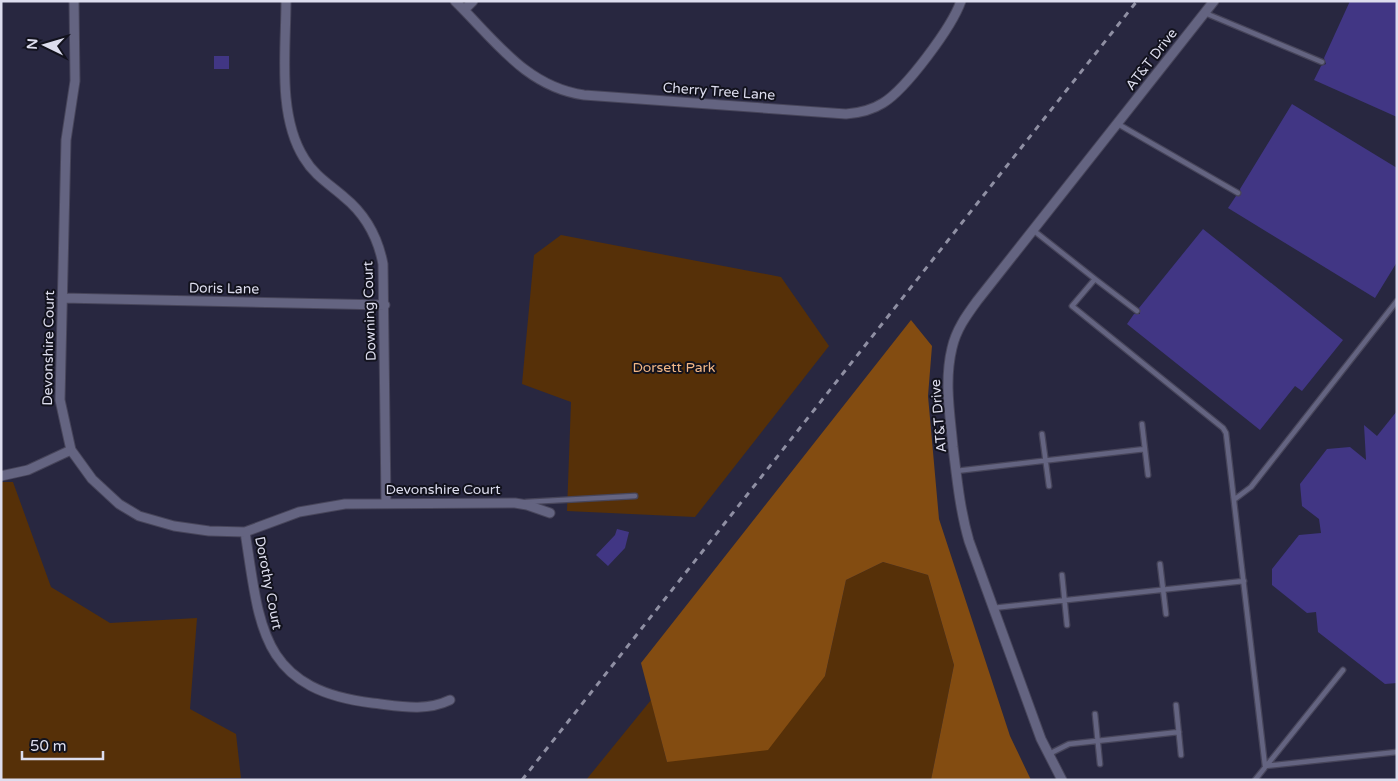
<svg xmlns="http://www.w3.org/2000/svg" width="1398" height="781" viewBox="0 0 1398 781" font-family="'Varela Round',sans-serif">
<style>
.green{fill:#563008}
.water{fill:#834c11}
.building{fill:#413684}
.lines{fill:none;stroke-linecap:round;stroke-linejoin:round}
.service-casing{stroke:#47455a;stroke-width:7}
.minor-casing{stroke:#47455a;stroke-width:11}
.service{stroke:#646481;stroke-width:4.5}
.minor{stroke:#646481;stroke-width:9}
.rail{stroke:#8f8fa3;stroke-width:3;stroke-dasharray:6 6;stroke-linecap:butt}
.labels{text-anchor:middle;stroke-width:4;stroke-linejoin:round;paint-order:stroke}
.street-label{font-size:14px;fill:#dde;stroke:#12121d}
.park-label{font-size:14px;fill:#f2b786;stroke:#12121d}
</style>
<rect width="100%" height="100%" fill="#282740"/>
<path class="green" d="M 561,235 L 781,277 L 829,346 L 695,517 L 567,511 L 571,402 L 522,384 L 534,255 Z
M 1,482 L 13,482 L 51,587 L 110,623 L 197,618 L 190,709 L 236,734 L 241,778 L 1,780 Z
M 883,562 L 928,575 L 954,665 L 931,780 L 586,780 L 651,700 L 667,762 L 825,676 L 846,580 Z"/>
<path class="water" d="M 911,320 L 932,346 L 928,396 L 939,519 L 1010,736 L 1031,780 L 931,780 L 954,665 L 928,575 L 883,562 L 846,580 L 825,676 L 768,750 L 667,762 L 641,663 Z"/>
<path class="building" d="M 1350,1 L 1397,1 L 1397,117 L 1314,80 L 1321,66 L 1326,64 L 1324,58 Z
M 214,56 L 229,56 L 229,69 L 214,69 Z
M 1292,104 L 1397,168 L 1397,262 L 1375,298 L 1228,208 L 1236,196 L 1241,195 L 1240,189 Z
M 1203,229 L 1343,340 L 1302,391 L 1295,386 L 1260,430 L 1127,324 L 1134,314 L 1140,314 L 1139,308 Z
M 1397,411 L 1397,683 L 1385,684 L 1318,632 L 1316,612 L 1307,613 L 1272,585 L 1272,569 L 1299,535 L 1321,533 L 1319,519 L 1302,506 L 1300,484 L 1327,449 L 1350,447 L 1366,460 L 1364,425 L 1377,436 Z
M 617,529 L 629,532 L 625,548 L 608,566 L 596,555 L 615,535 Z"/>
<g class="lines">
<defs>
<path id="service" d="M 1205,13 L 1322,62
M 1118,124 L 1238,193
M 1033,230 L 1095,279 L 1072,306 L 1223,428 L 1226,433 L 1265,766 L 1397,752
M 1095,279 L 1137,311
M 1142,424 L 1148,475
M 1042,434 L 1049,486
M 956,471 L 1145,449
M 1235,499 L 1251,487 L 1397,301
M 526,502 L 635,496
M 1160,564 L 1166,614
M 1062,575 L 1067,625
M 993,608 L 1244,581
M 1176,705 L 1181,755
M 1095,714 L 1100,764
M 1049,754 L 1069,744 L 1179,732
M 1255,780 L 1343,670"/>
<path id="minor" d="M 74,1 L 75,81 L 66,140 L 60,400 L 71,450 L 92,479 L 119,504 L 139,516 L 174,526 L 209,531 L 245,532 L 299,512 L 345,504 L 515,503 L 527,505 L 550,513
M 286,1 C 286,50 277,115 304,158 C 314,175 329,184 344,197 C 365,214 378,238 383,264 L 386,503
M 455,1 C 495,40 526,87 584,95 L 846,114 C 859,113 872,110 883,103 C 906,89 952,27 961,1
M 464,10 L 473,1
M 62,298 L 385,305
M 1,476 L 28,470 L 71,450
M 245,532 C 260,626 259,689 372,703 C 399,706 425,712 450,700
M 1062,780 L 1041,739 L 969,541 C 960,510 957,479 953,447 C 950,414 944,381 952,348 C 956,330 966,316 977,301 L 1214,1"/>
</defs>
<use href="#service" class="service-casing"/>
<use href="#minor" class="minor-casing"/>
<use href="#service" class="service"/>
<use href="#minor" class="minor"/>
<path class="rail" d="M 522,780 L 1137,1"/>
</g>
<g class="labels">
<g class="street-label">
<text transform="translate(1151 59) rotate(-52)" y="5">AT&amp;T Drive</text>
<text transform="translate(719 91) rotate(4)" y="5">Cherry Tree Lane</text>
<text transform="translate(224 288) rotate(1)" y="5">Doris Lane</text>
<text transform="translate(369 311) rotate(-92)" y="5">Downing Court</text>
<text transform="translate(48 348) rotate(-89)" y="5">Devonshire Court</text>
<text transform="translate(938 416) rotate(-95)" y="5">AT&amp;T Drive</text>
<text x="443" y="494">Devonshire Court</text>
<text transform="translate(269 583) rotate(79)" y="5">Dorothy Court</text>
</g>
<g class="park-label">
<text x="674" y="372">Dorsett Park</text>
</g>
</g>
<rect width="1398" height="781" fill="none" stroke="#ddddee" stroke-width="5"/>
<g transform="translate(45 45) rotate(275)" stroke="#12121d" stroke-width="4" paint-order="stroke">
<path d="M0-4L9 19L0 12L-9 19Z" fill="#ddddee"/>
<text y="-8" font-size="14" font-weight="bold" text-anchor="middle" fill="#ddddee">N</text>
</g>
<path d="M22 751v8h81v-8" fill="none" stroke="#ddddee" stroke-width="2.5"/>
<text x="30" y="751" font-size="15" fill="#ddddee" stroke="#12121d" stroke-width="4" paint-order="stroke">50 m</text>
</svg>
